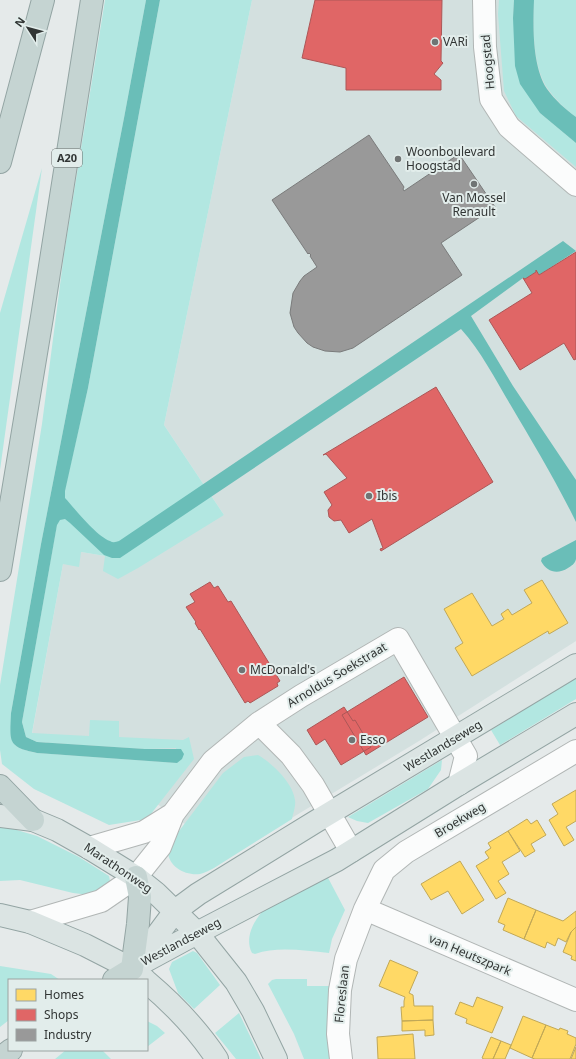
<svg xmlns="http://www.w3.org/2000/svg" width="576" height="1059" viewBox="0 0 576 1059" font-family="'Noto Sans',sans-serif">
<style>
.built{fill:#d3e0df}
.green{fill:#b2e7e1}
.water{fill:#6abeb8}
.homes{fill:#ffd966;stroke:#c1a857}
.shops{fill:#e06666;stroke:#ac5757}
.industry{fill:#999;stroke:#7a7b7b}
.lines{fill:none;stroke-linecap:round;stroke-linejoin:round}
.minor-casing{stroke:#b1b6b5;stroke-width:24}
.major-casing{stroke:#93a4a3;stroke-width:24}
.highway-casing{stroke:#93a4a3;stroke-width:24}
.minor{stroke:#fbfcfc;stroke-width:22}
.major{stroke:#dbe4e3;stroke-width:22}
.highway{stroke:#c5d4d2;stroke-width:22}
.poi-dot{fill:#707474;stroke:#e2edeb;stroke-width:1.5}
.labels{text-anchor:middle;stroke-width:4;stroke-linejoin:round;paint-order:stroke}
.shield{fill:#e2edeb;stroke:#666c6b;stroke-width:1}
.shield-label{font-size:11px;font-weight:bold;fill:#313534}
.poi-label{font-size:12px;fill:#313534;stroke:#e2edeb;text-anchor:start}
.street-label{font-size:12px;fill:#313534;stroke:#e2edeb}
</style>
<rect width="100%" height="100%" fill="#e5eaea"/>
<path class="built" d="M 252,0 L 576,0 L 576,641 L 419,741 L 229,856 L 153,801 L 32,734 L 63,564 L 81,552 L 105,556 L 224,515 L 164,425 Z"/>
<path class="green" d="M 105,0 L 146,0 L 124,118 L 41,544 L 11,713 C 12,742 6,747 38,753 L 177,763 L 176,748 L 145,749 L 37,742 L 26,737 L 22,722 L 57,524 L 88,388 L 160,0 L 252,0 L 164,425 L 224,515 L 138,568 L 118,579 L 103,571 L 105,556 L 81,552 L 79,567 L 63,564 L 32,733 L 89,736 L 90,720 L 119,721 L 119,737 L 183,740 L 189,737 L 194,759 L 147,819 L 109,825 L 34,789 L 2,764 L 0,750 L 0,685 L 42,424 L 64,254 Z
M 499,0 L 514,0 L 513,18 L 540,113 L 576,143 L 576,167 L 516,116 L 504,91 L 498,14 Z
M 534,0 L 576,0 L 576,117 C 565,109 556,100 548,89 C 532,66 533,26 534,0 Z
M 42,168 L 0,470 L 0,313 Z
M 576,678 L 576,699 L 500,745 L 491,730 Z
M 258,755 C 272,763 293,783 295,800 C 296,806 293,814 292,819 L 214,868 C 210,870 204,873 200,874 C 186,876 168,867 168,851 C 169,846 171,843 173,839 L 223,773 L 244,757 Z
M 442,760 L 441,770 L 428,789 L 368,823 L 357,821 L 348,817 Z
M 0,825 L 37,836 L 79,857 L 109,876 L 111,886 L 90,895 L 73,893 L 20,880 L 0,881 Z
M 326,874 L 345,910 L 332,939 L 329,953 C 305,951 278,946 255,954 L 252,953 C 244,938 254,919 266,908 Z
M 193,951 L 197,953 L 220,985 L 194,1009 L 178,993 L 169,969 L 172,962 Z
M 0,966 L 51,974 L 60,980 L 9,980 L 9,1020 L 0,1027 Z
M 276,979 L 307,979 L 307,986 L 329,986 C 327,1010 329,1034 332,1059 L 304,1059 L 294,1034 L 268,984 L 272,980 Z
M 239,1013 L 261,1059 L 236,1059 L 215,1033 Z
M 147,1021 L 157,1026 L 165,1033 L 147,1047 Z
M 66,1050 L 102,1050 L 111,1059 L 55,1059 Z"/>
<path class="water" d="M 146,0 L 160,0 L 88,388 L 65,491 L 65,498 C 76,510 96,536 110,541 C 113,543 116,542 119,541 L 563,241 L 576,251 L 539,275 L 536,270 L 536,272 L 525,279 L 523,278 L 471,316 L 513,386 L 576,480 L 576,522 C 556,481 533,443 510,404 C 495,379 481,351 461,329 L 120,558 L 112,558 L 104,555 L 70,523 L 65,519 L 60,520 L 57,525 L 22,722 L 26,737 L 37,742 L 145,749 L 181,749 L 184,754 L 182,759 L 177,763 L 37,753 C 7,747 10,742 11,713 L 41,544 L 124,118 Z
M 514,0 L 534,0 C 533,26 532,66 547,89 C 555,100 565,109 576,117 L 576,143 L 540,113 L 520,84 L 515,66 L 513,18 Z
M 576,540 C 576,546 576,553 576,559 C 575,564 571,566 568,568 C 557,575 547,572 541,561 L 542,558 Z"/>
<path class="homes" d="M 542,580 L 568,623 L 549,634 L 548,631 L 472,676 L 455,648 L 463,643 L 444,609 L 472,593 L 492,626 L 504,619 L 501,614 L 508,609 L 512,615 L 532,603 L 524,590 Z
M 576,790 L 576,821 L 566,827 L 574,840 L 564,846 L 549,820 L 558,814 L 552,804 Z
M 527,819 L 531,824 L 537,820 L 546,835 L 531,844 L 535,851 L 525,857 L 508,831 Z
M 508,831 L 520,851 L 502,862 L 509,874 L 498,881 L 506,893 L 496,899 L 476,866 L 489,858 L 485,852 L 491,848 L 488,843 Z
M 460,861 L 484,900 L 462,914 L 448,891 L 431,900 L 421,884 Z
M 508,898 L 536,910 L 524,939 L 503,930 L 505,925 L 498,922 Z
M 536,910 L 563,921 L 576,911 L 576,927 L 571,932 L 566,942 L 558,938 L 555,946 L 547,942 L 545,948 L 524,939 Z
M 576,927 L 576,961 L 571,959 L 572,956 L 563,952 L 571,932 Z
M 390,960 L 418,972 L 409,993 L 413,995 L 414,1006 L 433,1006 L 433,1020 L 402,1021 L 401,1007 L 404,1007 L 404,1001 L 405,997 L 379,986 Z
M 477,997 L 503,1007 L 492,1033 L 466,1023 L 467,1019 L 455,1014 L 460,1002 L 473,1007 Z
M 523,1016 L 546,1025 L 532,1058 L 510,1048 Z
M 433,1020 L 434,1035 L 425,1036 L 425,1030 L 402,1031 L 402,1021 Z
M 546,1025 L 559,1030 L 560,1028 L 568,1031 L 567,1034 L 576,1038 L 576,1044 L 570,1059 L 535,1059 L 532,1058 Z
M 413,1034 L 415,1059 L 378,1059 L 377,1037 Z
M 491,1037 L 501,1041 L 493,1059 L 484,1059 L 482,1058 Z
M 501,1041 L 511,1045 L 505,1059 L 493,1059 Z
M 576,1047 L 576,1059 L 571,1059 Z"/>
<path class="shops" d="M 315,0 L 442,0 L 441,61 L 443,63 L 434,74 L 441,80 L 441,90 L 346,90 L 346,68 L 302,58 Z
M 576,252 L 576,359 L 574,360 L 564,343 L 520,370 L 489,320 L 532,293 L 523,278 L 525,279 L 536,272 L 536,270 L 539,275 Z
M 436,387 L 493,482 L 381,551 L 380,549 L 383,548 L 372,519 L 349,533 L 341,520 L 334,521 L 329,517 L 328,510 L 332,505 L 324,492 L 347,478 L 326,454 L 323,455 Z
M 210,582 L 214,588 L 218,586 L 228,602 L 231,601 L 280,681 L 277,683 L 278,686 L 250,703 L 248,701 L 245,703 L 200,629 L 199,630 L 195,623 L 196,622 L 186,607 L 195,602 L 190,594 Z
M 404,677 L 428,717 L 366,755 L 342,715 Z
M 344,707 L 353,721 L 355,720 L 371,747 L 341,765 L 325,739 L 316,745 L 307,730 Z"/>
<path class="industry" d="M 369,135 L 404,187 L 403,189 L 404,191 L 459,154 L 495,207 L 441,243 L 462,275 L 353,348 L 340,352 L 325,351 L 313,347 L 307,343 L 298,333 L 294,327 L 290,313 L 293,293 L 300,281 L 304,276 L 317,267 L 310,256 L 311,255 L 309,253 L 308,254 L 272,200 Z"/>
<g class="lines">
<defs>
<path id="minor" d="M 484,0 L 485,47 L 491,99 L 509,127 L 576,185
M 259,723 L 291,755 L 313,785 L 351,851
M 89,848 L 144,832 L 173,814
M 365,909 L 576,1000
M 30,922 L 101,901 L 136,877 L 160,847 L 173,814 L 213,761 L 259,723 L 301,696 L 398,639 L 466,756 L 459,784
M 341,1059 L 338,1034 L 340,990 L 346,959 L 365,909 L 384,870 L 406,852 L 576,751"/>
<path id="major" d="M 0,816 L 33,820 L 57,830 L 89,848 L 136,877 L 156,893 L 197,933 L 236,982 L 253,1011 L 276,1059
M 0,915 L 30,922 L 85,945 L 132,969 L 145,980
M 136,966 L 197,933 L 337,860 L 459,784 L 576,714
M 132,969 L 175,911 L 198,894 L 315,822 L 576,665
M 147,982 C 173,1004 198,1030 217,1059"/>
<path id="highway" d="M 0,162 L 43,0
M 0,570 L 42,317 L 92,0
M 0,786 L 33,820
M 114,980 L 132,969 L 138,924 L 140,897 L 136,877
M 0,1058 L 11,1050"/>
</defs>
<use href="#minor" class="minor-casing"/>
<use href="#major" class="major-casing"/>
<use href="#highway" class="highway-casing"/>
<use href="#minor" class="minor"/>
<use href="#major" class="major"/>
<use href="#highway" class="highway"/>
</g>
<g class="poi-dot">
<circle cx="435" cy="42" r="4"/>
<circle cx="398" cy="159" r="4"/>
<circle cx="474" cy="184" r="4"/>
<circle cx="369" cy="496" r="4"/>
<circle cx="242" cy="670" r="4"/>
<circle cx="352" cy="740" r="4"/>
</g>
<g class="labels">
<rect class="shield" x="52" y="149" width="30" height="18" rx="3"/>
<g class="shield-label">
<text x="67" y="162">A20</text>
</g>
<g class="poi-label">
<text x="443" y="46">VARi</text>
<text x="406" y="156">Woonboulevard<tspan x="406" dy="14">Hoogstad</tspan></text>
<text x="474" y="202" text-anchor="middle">Van Mossel<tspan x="474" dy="14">Renault</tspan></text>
<text x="377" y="500">Ibis</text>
<text x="250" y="674">McDonald's</text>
<text x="360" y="744">Esso</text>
</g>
<g class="street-label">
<text transform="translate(488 62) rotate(-95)" y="4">Hoogstad</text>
<text transform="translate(337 675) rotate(-31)" y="4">Arnoldus Soekstraat</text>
<text transform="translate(443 746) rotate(-31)" y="4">Westlandseweg</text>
<text transform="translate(460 820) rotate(-31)" y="4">Broekweg</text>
<text transform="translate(118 868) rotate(34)" y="4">Marathonweg</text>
<text transform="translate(181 942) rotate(-28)" y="4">Westlandseweg</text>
<text transform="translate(470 955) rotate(23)" y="4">van Heutszpark</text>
<text transform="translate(342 994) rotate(-84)" y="4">Floreslaan</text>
</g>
</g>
<rect x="8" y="979" width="140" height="72" fill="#e2edeb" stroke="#9ba3a2"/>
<rect x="16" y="989" width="20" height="12" fill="#ffd966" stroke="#9ba3a2"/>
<text x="44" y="999" font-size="12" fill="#313534">Homes</text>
<rect x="16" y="1009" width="20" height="12" fill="#e06666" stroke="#9ba3a2"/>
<text x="44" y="1019" font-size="12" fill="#313534">Shops</text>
<rect x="16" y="1029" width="20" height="12" fill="#999999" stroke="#9ba3a2"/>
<text x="44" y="1039" font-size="12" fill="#313534">Industry</text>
<g transform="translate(28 28) rotate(306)" stroke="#e2edeb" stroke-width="3" paint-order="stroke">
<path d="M0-3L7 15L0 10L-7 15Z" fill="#313534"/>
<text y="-6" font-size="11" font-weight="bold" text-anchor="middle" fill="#313534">N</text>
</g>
</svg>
